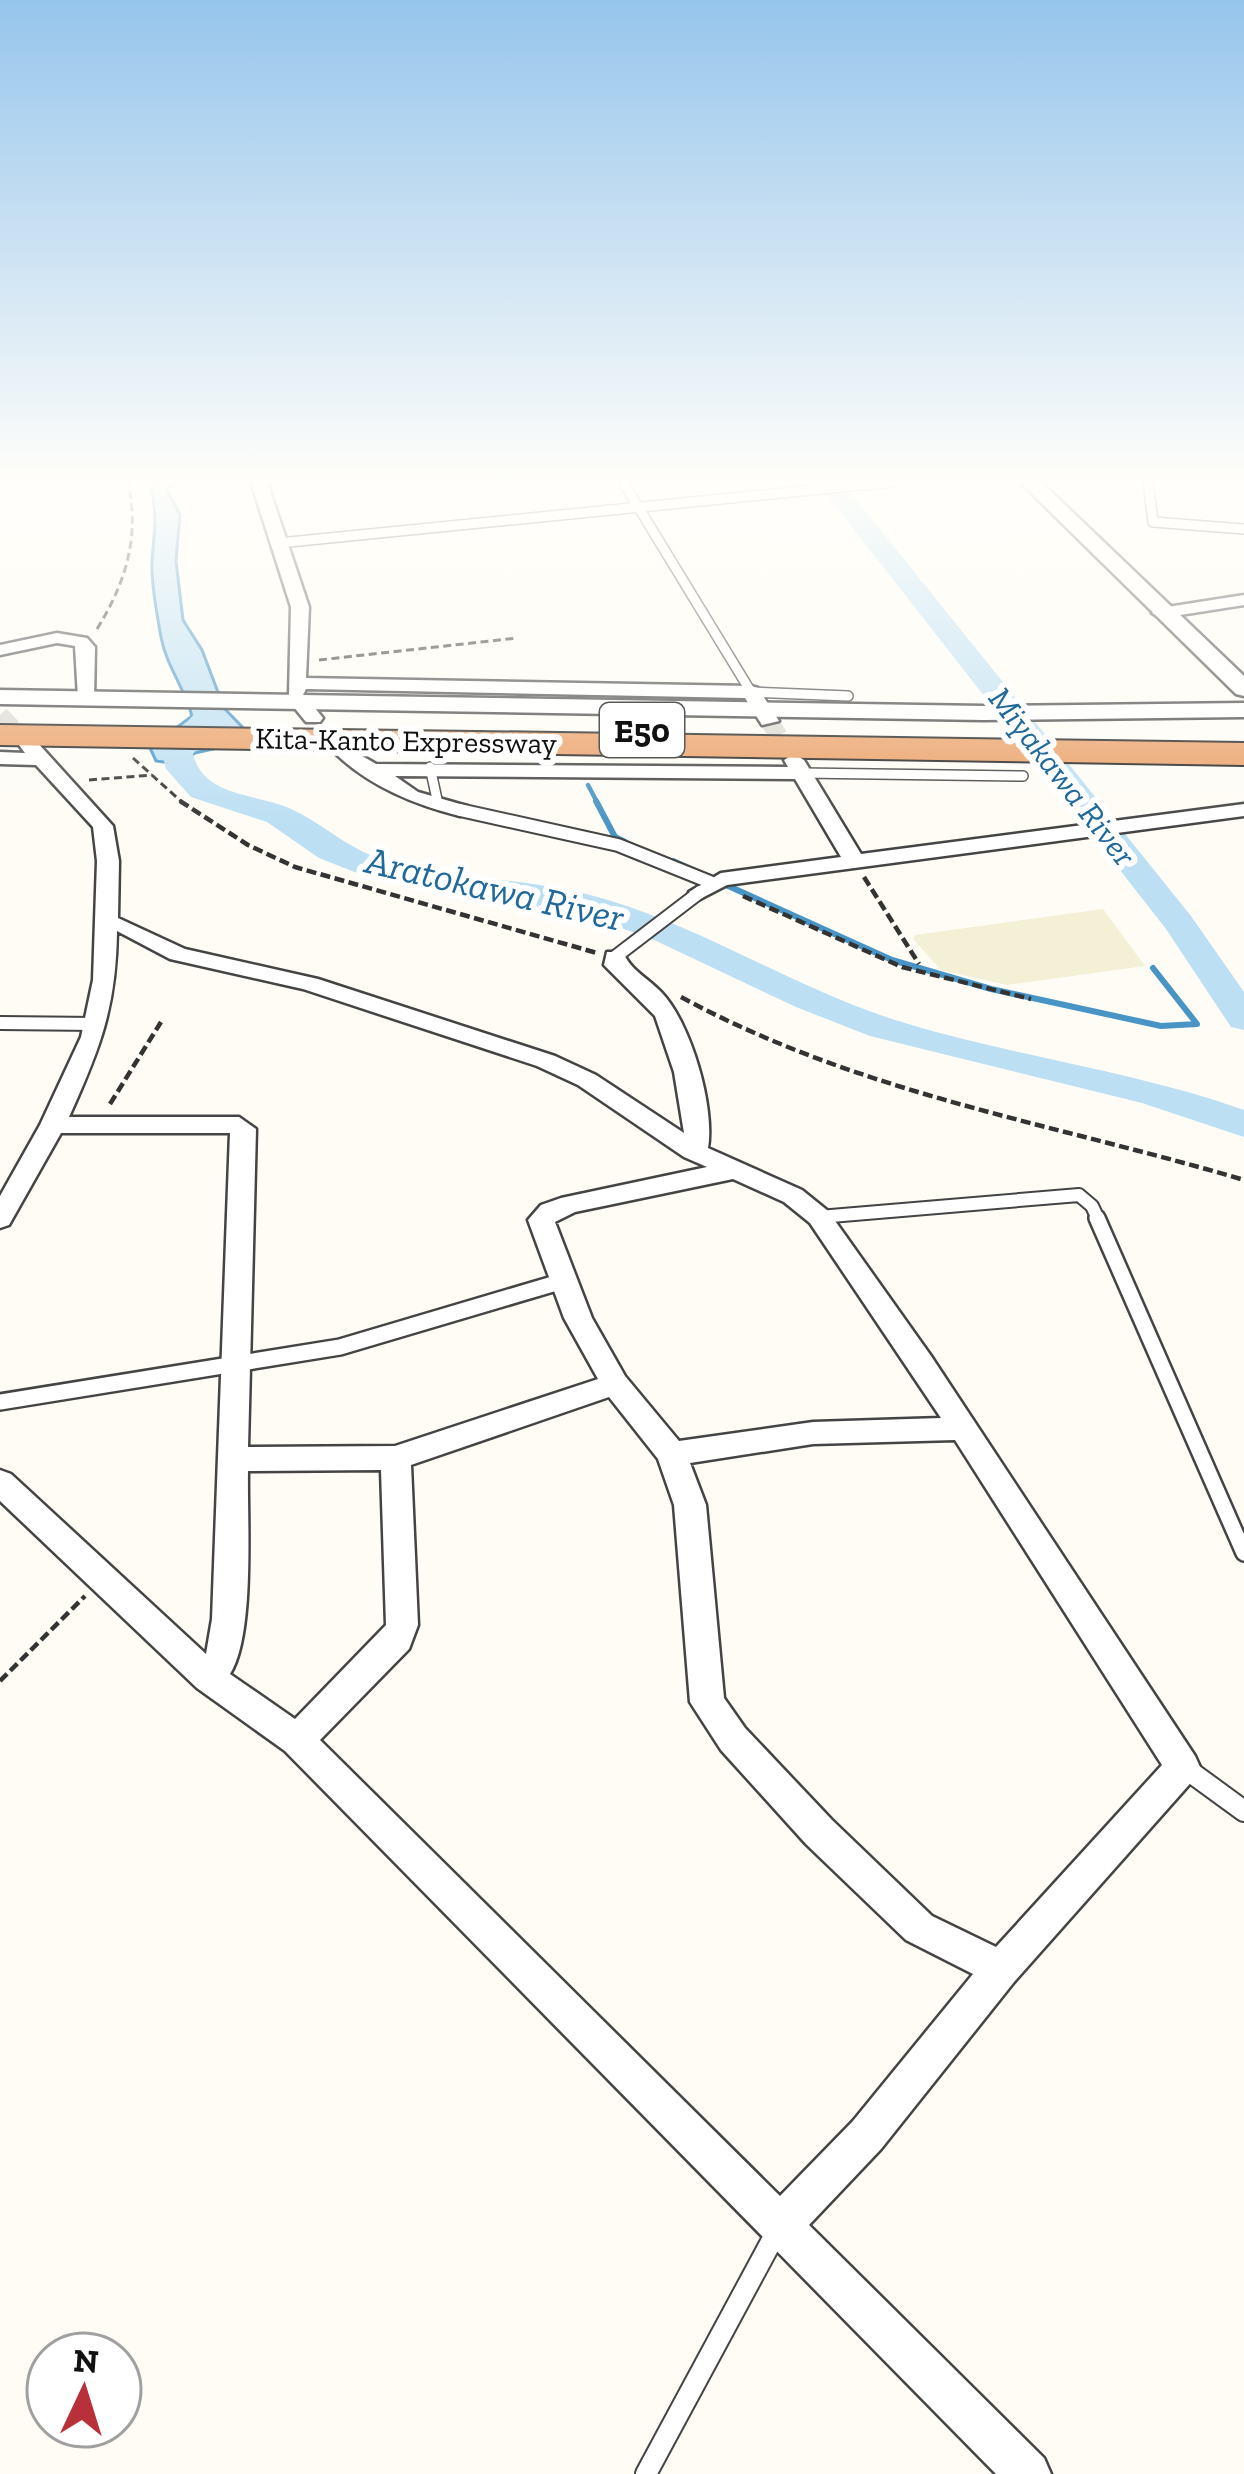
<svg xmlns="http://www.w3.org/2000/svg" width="1244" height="2474" viewBox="0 0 1244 2474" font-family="'Zilla Slab',serif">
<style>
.farmland{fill:#f3f0d6}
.water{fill:#bcdff3;stroke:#4895c5;stroke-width:3}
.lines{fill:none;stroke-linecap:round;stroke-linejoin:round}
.stream-far1{stroke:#4895c5;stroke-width:4.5}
.stream{stroke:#4895c5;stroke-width:6}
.river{fill:#bcdff3;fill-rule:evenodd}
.minor-tunnel{stroke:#dad9d3;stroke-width:18;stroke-dasharray:18 9;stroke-linecap:butt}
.service-far3-casing{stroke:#444;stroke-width:12}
.service-far2-casing{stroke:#444;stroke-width:16}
.service-far1-casing{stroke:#444;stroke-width:20}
.service-casing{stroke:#444;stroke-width:24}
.minor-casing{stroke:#444;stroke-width:5}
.tertiary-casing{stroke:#444;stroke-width:5}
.motorway-casing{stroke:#222;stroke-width:4}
.path-far1{stroke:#333;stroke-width:3;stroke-dasharray:8 4.5;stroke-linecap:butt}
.path{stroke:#333;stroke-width:4.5;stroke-dasharray:10 4.5;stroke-linecap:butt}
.service-far3{stroke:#fff;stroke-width:9}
.service-far2{stroke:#fff;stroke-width:12}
.service-far1{stroke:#fff;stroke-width:15}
.service{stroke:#fff;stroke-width:20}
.minor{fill:#fff;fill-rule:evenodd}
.tertiary{fill:#fff;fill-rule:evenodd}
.motorway{fill:#eaa067;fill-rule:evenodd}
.labels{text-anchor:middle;stroke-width:12;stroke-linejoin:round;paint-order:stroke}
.far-street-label{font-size:30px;fill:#111;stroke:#fff}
.shield{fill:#fff;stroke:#585858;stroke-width:3}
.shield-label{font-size:33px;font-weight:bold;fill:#111}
.far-water-label{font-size:33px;font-style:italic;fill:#21689b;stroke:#fff}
.water-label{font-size:39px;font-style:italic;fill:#21689b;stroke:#fff}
</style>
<rect width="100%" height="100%" fill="#fefcf5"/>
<path class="farmland" d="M 1103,909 L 1145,966 L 1007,985 L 941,970 L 913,939 L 915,935 Z"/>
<path class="water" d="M 156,482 L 175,482 L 167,489 L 180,515 L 176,561 L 183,620 L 202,650 L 224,708 L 248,733 L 235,744 L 195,753 L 177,764 L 156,761 L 150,748 L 192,716 C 184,687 166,665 161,637 C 157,614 151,585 152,562 C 154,528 158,522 151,487 Z"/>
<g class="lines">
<path class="stream-far1" d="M 588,785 L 598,804"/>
<path class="stream" d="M 596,801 L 615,837 L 625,842
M 673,861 L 892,960 L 991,989 L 1161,1026 L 1197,1024 L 1153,968
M 1232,1018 L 1242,1017"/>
<path class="river" d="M 817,482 L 842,482 L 1191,916 L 1244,992 L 1244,1030 L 1231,1027 L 1166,929 Z
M 205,711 L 220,720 L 193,754 C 204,797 254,793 289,808 C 323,823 347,849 384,860 C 457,881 535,877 608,900 C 707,930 794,987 892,1019 C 1008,1056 1129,1069 1244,1110 L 1244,1137 L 1142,1103 L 870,1036 L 796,1007 L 652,939 L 579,913 L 431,890 L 357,873 L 319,858 L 267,822 L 191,797 L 166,769 L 162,753 L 194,714 Z"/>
<path class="minor-tunnel" d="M 0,715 L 29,745
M 769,721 L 794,760"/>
<defs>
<path id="service-far3" d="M 623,482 L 751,692 L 848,696
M 1148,482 L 1153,522 L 1244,529
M 279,543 L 893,482
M 430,767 L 438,804
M 801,773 L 1023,776"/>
<path id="service-far2" d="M 460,810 L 618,845 L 710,882
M 615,957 L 700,892
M 0,1023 L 97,1024
M 819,1217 L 1079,1195 L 1092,1206 L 1099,1221"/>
<path id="service-far1" d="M 1097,1218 L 1244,1553
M 0,1402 L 340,1347 L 563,1281"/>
<path id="service" d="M 1185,1768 L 1244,1811
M 646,2474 L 777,2231"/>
<path id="minor" d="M 251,482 L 267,482 L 309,607 L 306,678 L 751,686 L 758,688 L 779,721 L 762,725 L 745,698 L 306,689 L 303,695 L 289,695 L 291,607 Z
M 1244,595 L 1244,605 L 1161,618 L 1152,613 L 1161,608 Z
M 57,633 L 87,638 L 95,647 L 94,702 L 78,698 L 75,646 L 57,643 L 0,655 L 0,645 Z
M 296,702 L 310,702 L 323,718 L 320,722 L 306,722 L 293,706 Z
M 29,739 L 36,741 L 113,826 L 119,861 L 118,918 L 185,949 L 318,979 L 555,1056 L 596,1075 L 684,1133 L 674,1072 L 655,1016 L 604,965 L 607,952 L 623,952 C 630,970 648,978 662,993 C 691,1024 715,1107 708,1148 L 802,1190 L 828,1211 L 931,1356 L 1195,1756 L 1200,1767 L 1195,1778 L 1014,1982 L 881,2149 L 809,2225 L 1044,2458 L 1051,2474 L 996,2474 L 285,1751 L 197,1688 L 0,1501 L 0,1470 L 11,1474 L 206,1654 L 212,1619 L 230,1133 L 61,1133 L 9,1225 L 0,1228 L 0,1196 L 40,1125 L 81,1037 L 93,980 L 97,861 L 93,827 L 36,765 L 0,764 L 0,752 L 25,753 L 19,745 ZM 117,931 L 170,959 L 303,989 L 537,1066 L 578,1085 L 684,1157 L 707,1167 L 561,1198 L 541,1205 L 528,1220 L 564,1318 L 598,1379 L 395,1446 L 248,1447 L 256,1129 L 239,1117 L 69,1117 C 100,1048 116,1008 117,931 ZM 733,1179 L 784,1202 L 810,1223 L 941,1418 L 813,1422 L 679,1441 L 625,1376 L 592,1318 L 555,1222 L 575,1212 ZM 609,1397 L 658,1459 L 674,1505 L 690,1702 L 721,1750 L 806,1844 L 906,1940 L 973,1974 L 853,2121 L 780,2196 L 320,1740 L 409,1649 L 418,1625 L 411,1465 ZM 955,1440 L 1162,1765 L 996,1947 L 932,1916 L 832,1820 L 745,1728 L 724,1698 L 706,1505 L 690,1463 L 813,1444 ZM 381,1470 L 386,1625 L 295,1719 L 230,1674 C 255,1635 247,1521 248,1471 Z
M 343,745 L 376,764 L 788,767 L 784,760 L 794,754 L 804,760 L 861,854 L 1244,804 L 1244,816 L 727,885 L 700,899 L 689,892 L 721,873 L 841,857 L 795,779 L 395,776 L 418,792 L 467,806 L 470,810 L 460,816 C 412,804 367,785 333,751 Z"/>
<path id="tertiary" d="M 1020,482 L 1041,482 L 1244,676 L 1244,696 L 1236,694 Z
M 0,690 L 984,706 L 1244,703 L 1244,717 L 984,720 L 0,704 Z"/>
<path id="motorway" d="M 0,725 L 1244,743 L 1244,765 L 0,745 Z"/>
</defs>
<use href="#service-far3" class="service-far3-casing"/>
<use href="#service-far2" class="service-far2-casing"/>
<use href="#service-far1" class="service-far1-casing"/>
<use href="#service" class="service-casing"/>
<use href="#minor" class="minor-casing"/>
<use href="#tertiary" class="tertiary-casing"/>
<use href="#motorway" class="motorway-casing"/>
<path class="path-far1" d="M 97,629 C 126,582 140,537 128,482
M 319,660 L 517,638
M 133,758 L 184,804
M 89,780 L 152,775"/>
<path class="path" d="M 180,801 L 248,845 L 295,867 L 597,953
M 864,877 L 919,964
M 743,896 L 902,967 L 1031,999
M 681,997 C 860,1094 1052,1123 1244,1180
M 110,1104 L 161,1022
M 0,1681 L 85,1596"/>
<use href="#service-far3" class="service-far3"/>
<use href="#service-far2" class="service-far2"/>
<use href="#service-far1" class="service-far1"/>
<use href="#service" class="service"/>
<use href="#minor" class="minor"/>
<use href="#tertiary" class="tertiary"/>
<use href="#motorway" class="motorway"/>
</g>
<linearGradient id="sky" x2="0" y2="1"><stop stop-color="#96c5ec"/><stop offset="0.58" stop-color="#fffefa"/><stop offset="1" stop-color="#fffefa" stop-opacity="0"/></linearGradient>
<rect width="1244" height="829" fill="url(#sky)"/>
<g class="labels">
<g class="far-street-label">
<text transform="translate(406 741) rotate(1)" y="10">Kita-Kanto Expressway</text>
</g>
<rect class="shield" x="600" y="703" width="84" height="54" rx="9"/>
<g class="shield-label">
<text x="642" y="742">E50</text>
</g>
<g class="far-water-label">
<text transform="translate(1063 776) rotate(52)" y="12">Miyakawa River</text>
</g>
<g class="water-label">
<text transform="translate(495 888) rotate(13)" y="14">Aratokawa River</text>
</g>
</g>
<g transform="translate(84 2390) rotate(4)"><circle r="57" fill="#ffffff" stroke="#a0a0a0" stroke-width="3"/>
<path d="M0-9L21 45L0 30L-21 45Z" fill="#b8313a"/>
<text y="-18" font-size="33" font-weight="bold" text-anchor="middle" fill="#111111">N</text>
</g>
</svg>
